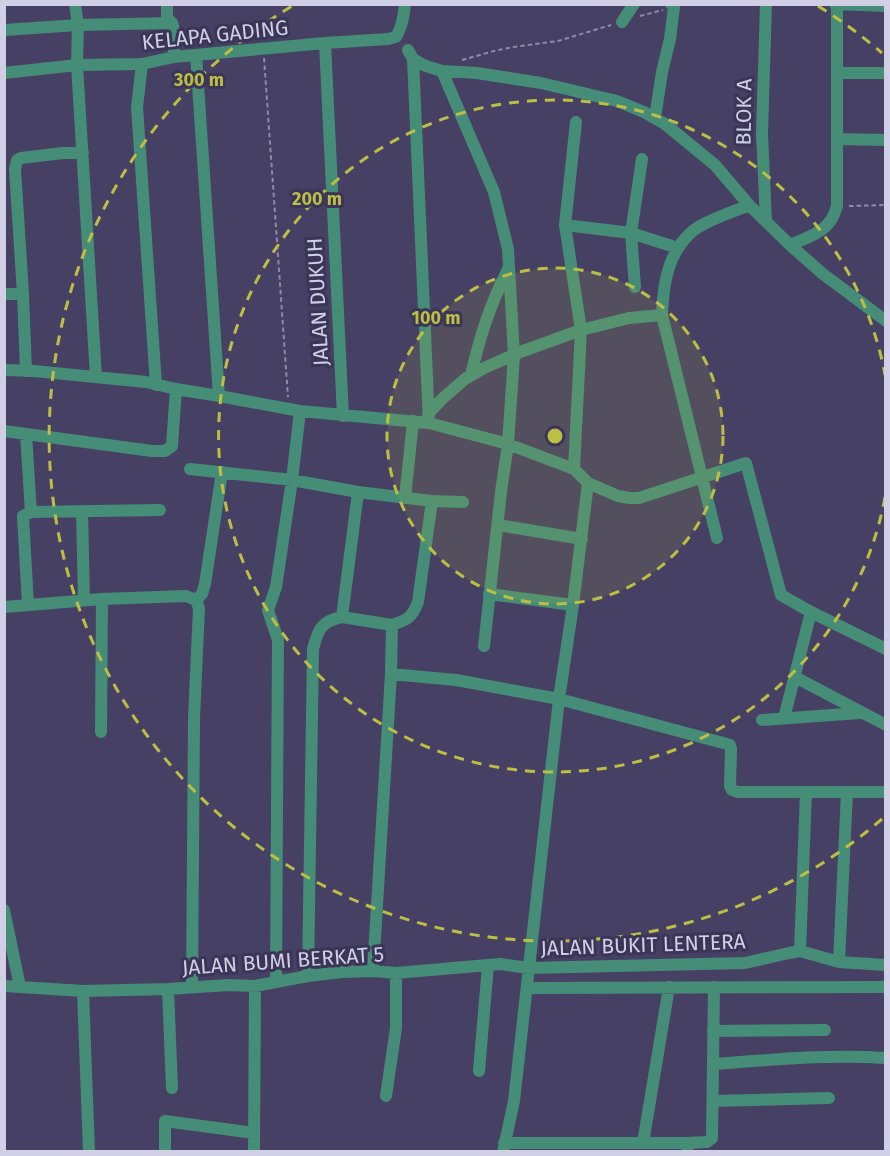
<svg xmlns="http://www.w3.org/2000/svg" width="890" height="1156" viewBox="0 0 890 1156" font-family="'Fira Sans',sans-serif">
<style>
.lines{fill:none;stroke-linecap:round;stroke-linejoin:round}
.path{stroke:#8e8aa7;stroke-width:2;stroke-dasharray:4.5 3;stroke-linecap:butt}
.minor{stroke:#468d77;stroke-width:12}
.tertiary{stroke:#468d77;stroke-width:12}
.ring{fill:none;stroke:#bdbf43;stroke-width:3;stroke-dasharray:10 8}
.labels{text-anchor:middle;stroke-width:6;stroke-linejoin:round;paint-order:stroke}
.street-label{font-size:21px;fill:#d1cfe5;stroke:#3b3658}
.centre{fill:#bdbf43;stroke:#3b3658;stroke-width:3}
.ring-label{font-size:18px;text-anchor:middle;font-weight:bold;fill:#bdbf43;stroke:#3b3658;stroke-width:6;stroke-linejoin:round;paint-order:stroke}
</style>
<rect width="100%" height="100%" fill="#464064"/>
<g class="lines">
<path class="path" d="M 640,16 L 663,10
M 264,58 L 288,397
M 462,60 L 494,51 L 513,47 L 558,41 L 611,25
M 849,206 L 886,205"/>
<path class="minor" d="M 75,4 L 78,25 L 77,65 L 96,377
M 167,4 L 167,18 L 172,23 L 173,26 L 174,57
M 766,4 L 762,134 L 766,221
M 835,4 L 886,6
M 622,22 L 634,4
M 4,30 L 78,25 L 172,23
M 325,43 L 343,416
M 408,50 L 413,59 L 423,65 L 442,71 L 477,73 L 541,83 L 617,101 L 644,112 L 665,124 L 715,165 L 749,205 L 790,245 L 823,274 L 886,321
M 196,55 L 219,396
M 413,59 L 429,423
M 142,64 L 137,107 L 156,385
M 442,71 L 494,192 L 508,249 L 514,355 L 508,444 L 501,492 L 484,646
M 837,73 L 886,73
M 655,118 L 662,72 L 670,39 L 674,7 L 671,4
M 837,139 L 886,140
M 565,225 L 631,233 L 678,248
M 790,245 C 804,239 823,233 831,220 C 834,216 835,211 837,206 L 837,4
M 635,287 L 631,233 L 642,159
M 4,294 L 23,294
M 4,370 L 34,371 L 146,382 L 176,389 L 219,396 L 300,411 L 429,423 L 508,444 L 574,469 L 588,483 L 618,496 L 630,498 L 639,498 L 746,463 L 781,595 L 811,612 L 886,649
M 26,371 L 23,294 L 15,169 L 17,160 L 21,158 L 63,153 L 83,153
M 471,375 C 480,336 490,305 508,269
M 428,414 L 442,399 L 465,379 L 484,368 L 523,351 L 581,330 L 629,318 L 662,315
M 4,431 L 152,451 L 165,451 L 172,446 L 176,389
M 26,434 L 31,512 L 23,516 L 28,605
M 190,469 L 292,480 L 358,492 L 432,501 L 463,502
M 574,469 L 581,330 L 565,225 L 576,122
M 405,498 L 413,421
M 82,511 L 84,600
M 31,512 L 160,510
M 498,525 L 582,539
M 717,538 L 662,315 C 663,284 668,251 694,230 C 707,220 733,212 749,205
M 489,594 L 573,605
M 4,607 L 102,599 L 186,596 L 196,600 L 202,594 L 205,584 L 222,472
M 342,617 L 392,625
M 391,674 L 456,680 L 559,699 L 727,744 L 730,745 L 731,749 L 730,786 L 732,790 L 738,792 L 886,792
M 795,677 L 886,725
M 784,718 L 811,612
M 762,720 L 860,713
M 101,732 L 102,599
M 4,910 L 20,987
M 800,951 L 806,792
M 839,962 L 847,792
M 373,971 L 391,674 L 392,625 C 407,620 412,618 418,602 L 432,501
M 308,976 L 313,649 C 318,630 321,621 342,617 L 358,492
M 276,982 L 278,640 L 268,610 L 276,587 L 292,480 L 300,411
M 4,986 L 83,991 L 168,989 L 228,985 L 255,986 L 308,976 L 342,972 L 373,971 L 396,973 L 488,965 L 500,964 L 528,968 L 745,963 L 789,953 L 800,951 L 839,962 L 886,965
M 192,986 L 194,718 L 199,608 L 196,600
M 527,988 L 886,987
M 168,989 L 172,1088
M 83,991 L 89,1152
M 713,1031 L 825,1030
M 713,1064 C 770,1060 829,1054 886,1058
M 479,1071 L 488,965
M 386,1096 L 396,1028 L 396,973
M 713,1101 L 829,1098
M 504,1143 L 687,1143 L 687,1152
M 643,1143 L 669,987
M 687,1143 L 707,1142 L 712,1138 L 714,987
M 165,1152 L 165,1121 L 254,1133
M 254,1152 L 255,986
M 503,1152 L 514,1101 L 559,699 L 573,605 L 588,483"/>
<path class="tertiary" d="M 4,73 L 77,65 L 142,64 L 174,57 L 325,43 L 388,39 L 396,37 C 402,27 404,16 405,4"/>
</g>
<circle cx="555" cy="436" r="168" fill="#bdbf43" fill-opacity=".12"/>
<g class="ring">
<circle cx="555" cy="436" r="168"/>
<path d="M885 497A336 336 0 1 1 885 375"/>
<path d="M882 819A504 504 0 1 1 292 6M818 6A504 504 0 0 1 882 53"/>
</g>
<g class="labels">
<g class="street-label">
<text transform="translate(215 35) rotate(-6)" y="7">KELAPA GADING</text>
<text transform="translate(744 112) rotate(-89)" y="7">BLOK A</text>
<text transform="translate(318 302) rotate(-93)" y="7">JALAN DUKUH</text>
<text transform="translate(643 945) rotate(-2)" y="7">JALAN BUKIT LENTERA</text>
<text transform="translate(283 961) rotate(-4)" y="7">JALAN BUMI BERKAT 5</text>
</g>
</g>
<circle cx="555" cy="436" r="9" class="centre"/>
<g class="ring-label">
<text x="199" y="86">300 m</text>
<text x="317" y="205">200 m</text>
<text x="436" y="324">100 m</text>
</g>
<rect width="890" height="1156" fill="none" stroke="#d1cfe5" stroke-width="12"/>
</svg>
